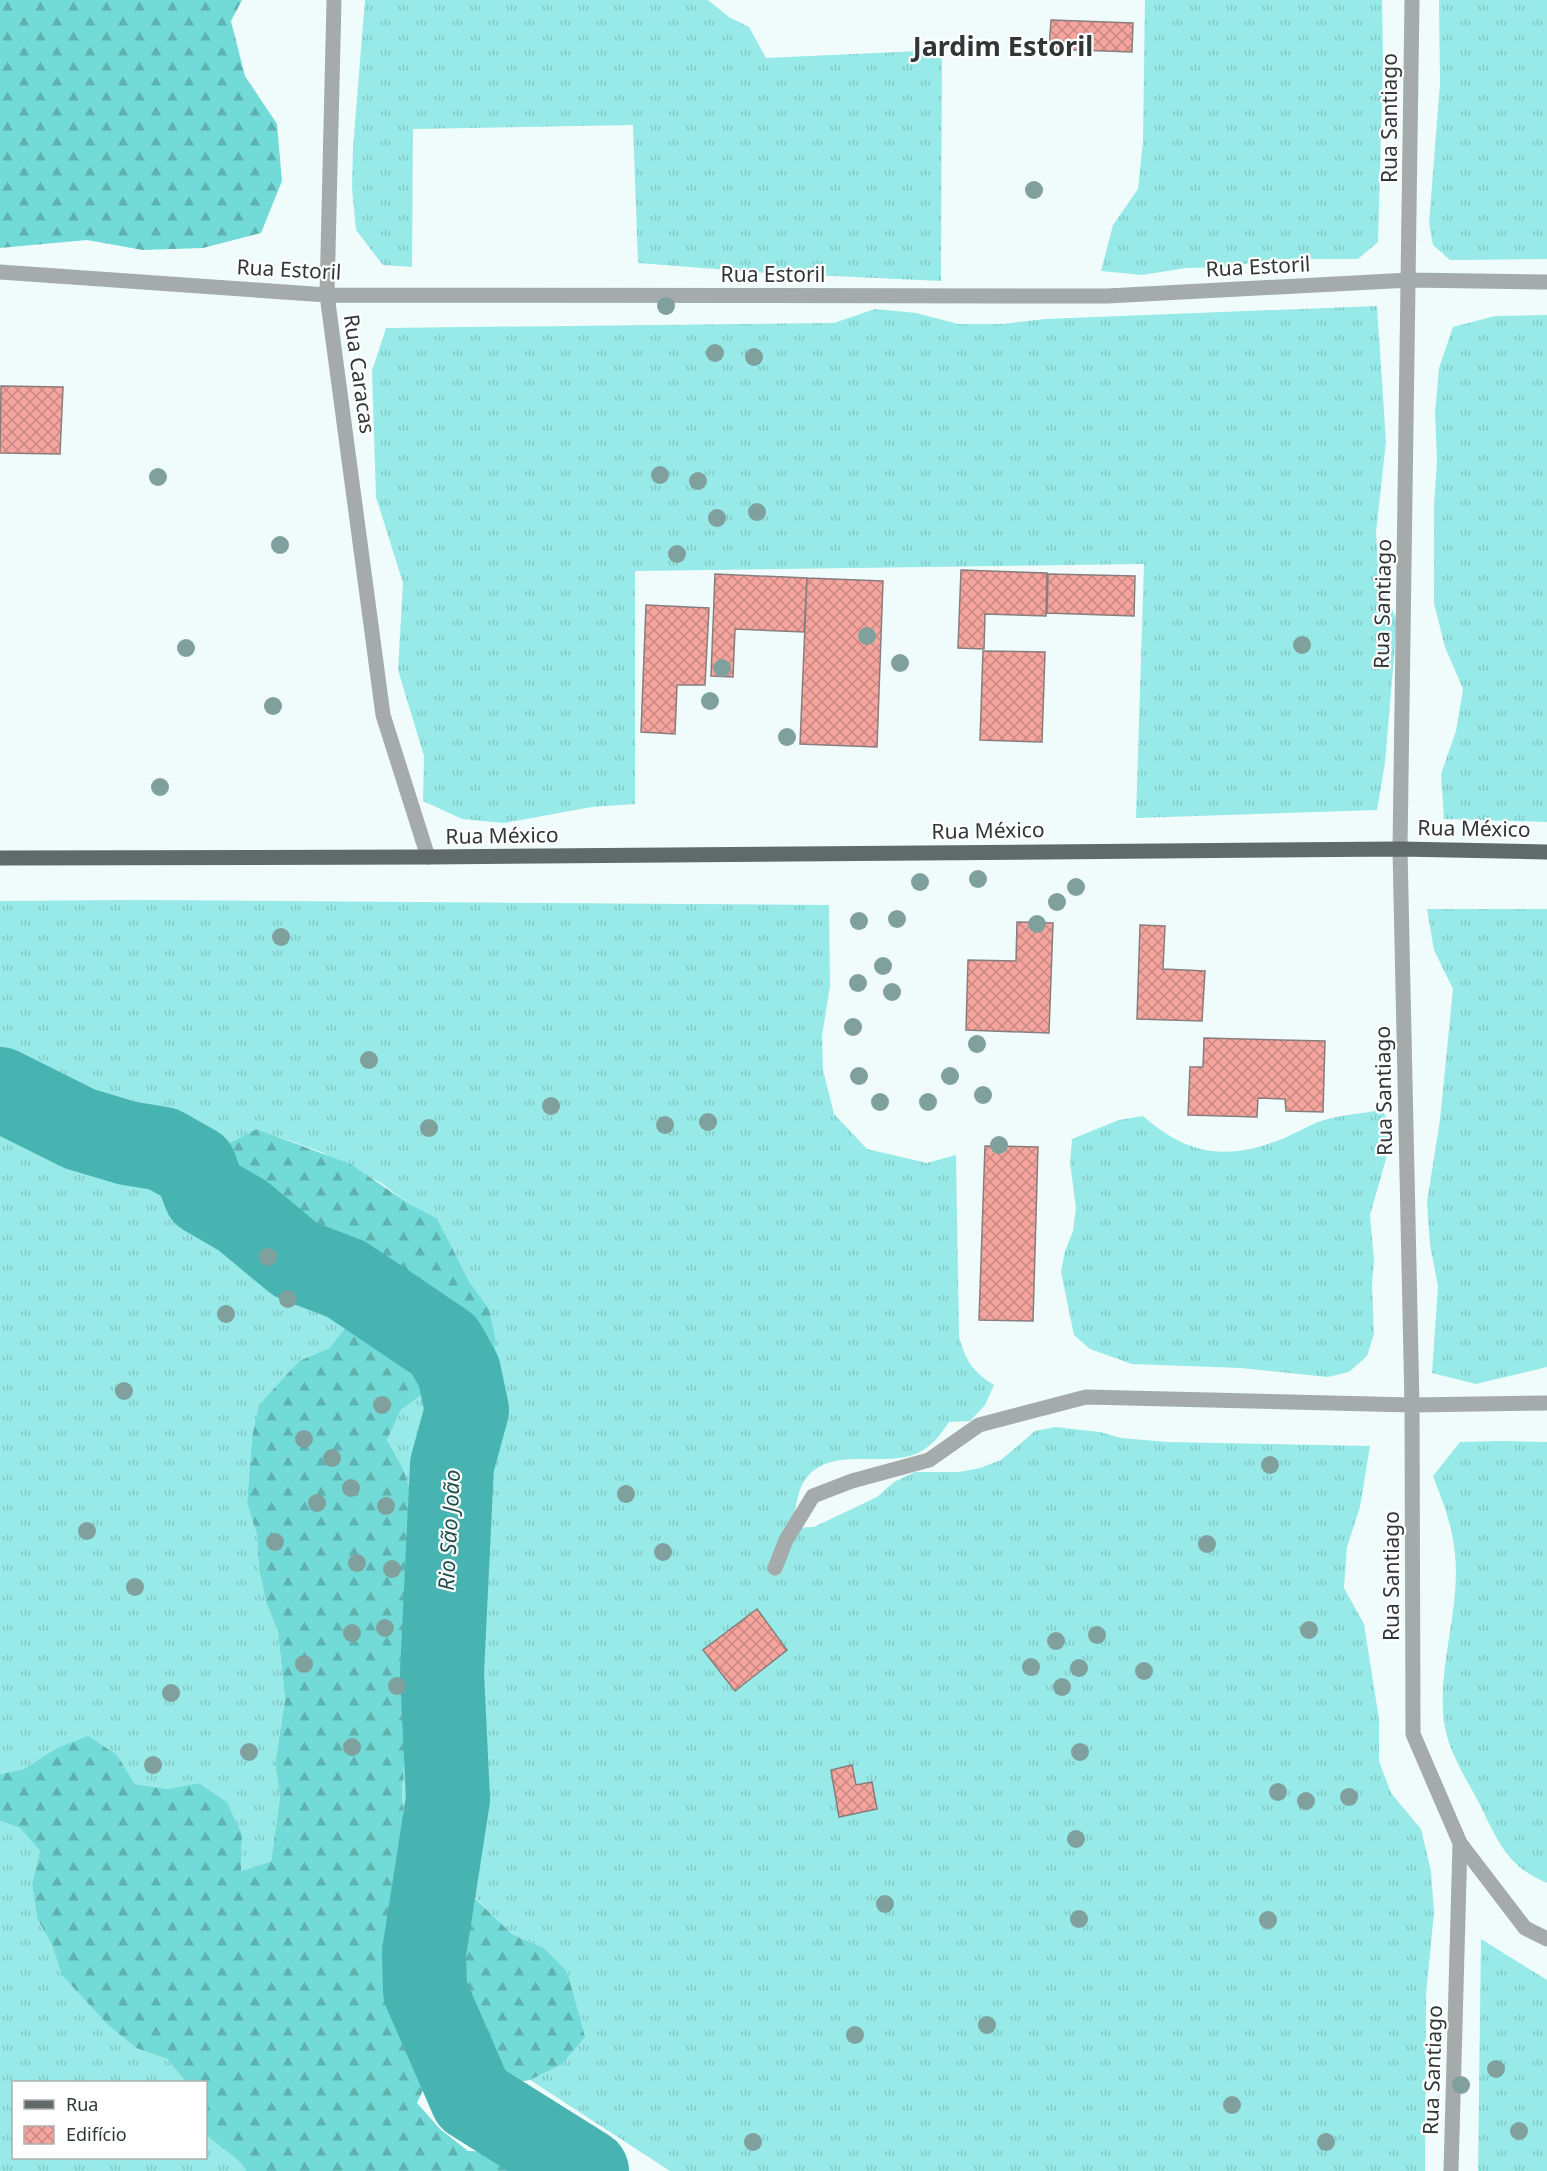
<svg xmlns="http://www.w3.org/2000/svg" width="1547" height="2171" viewBox="0 0 1547 2171" font-family="'Noto Sans',sans-serif">
<style>
.grass{fill:url(#grass-tufts)}
.forest{fill:url(#forest-firs)}
.lines{fill:none;stroke-linecap:round;stroke-linejoin:round}
.river{stroke:#48b4b2;stroke-width:84}
.building{fill:url(#building-cross-hatch);stroke:#887d7c;stroke-width:1.5}
.street{stroke:#a5aaaa;stroke-width:15}
.primary{stroke:#606a69;stroke-width:15}
.tree{fill:#80a09e}
.labels{text-anchor:middle;stroke-width:4.5;stroke-linejoin:round;paint-order:stroke}
.street-label{font-size:21px;fill:#313636;stroke:#fff}
.water-label{font-size:22px;font-style:italic;fill:#1f4f4d;stroke:#fff}
.district-label{font-size:27px;font-weight:bold;fill:#313636;stroke:#fff}
</style>
<defs>
<pattern id="grass-tufts" width="24" height="20" patternUnits="userSpaceOnUse" patternTransform="scale(1.5)"><rect width="24" height="20" fill="#97eae7"/><path d="M3 7l-1-3M5 7V3M7 7l1-3M15 17l-1-3M17 17v-4M19 17l1-3" fill="none" stroke="#83c9c7"/></pattern>
<pattern id="forest-firs" width="22" height="20" patternUnits="userSpaceOnUse" patternTransform="scale(1.5)"><rect width="22" height="20" fill="#72dbd8"/><path d="M5 1l3.5 6h-7zM16 11l3.5 6h-7z" fill="#5eb2b0"/></pattern>
<pattern id="building-cross-hatch" width="8" height="8" patternUnits="userSpaceOnUse" patternTransform="scale(1.5)"><rect width="8" height="8" fill="#f6a59e"/><path d="M0 0l8 8M0 8l8-8" fill="none" stroke="#c88782"/></pattern>
</defs>
<rect width="100%" height="100%" fill="#effcfb"/>
<path class="grass" d="M 365,0 L 708,0 L 729,17 L 749,27 L 766,58 L 942,50 L 941,281 L 768,273 L 638,263 L 633,125 L 413,129 L 412,267 L 383,265 L 356,230 L 352,188 L 353,148 Z
M 1145,0 L 1382,0 L 1383,60 L 1378,242 L 1358,259 L 1272,259 L 1228,267 L 1186,268 L 1142,275 L 1101,271 L 1113,225 L 1138,189 L 1143,141 Z
M 1439,0 L 1547,0 L 1547,259 L 1450,260 L 1433,245 L 1429,223 L 1440,84 Z
M 1377,306 L 1386,442 L 1376,533 L 1379,577 L 1397,621 L 1385,763 L 1377,810 L 1136,818 L 1144,564 L 635,571 L 635,804 L 592,807 L 504,823 L 462,819 L 423,801 L 424,756 L 398,670 L 403,583 L 376,497 L 372,371 L 386,328 L 834,323 L 875,309 L 916,313 L 958,324 L 1002,324 L 1045,319 Z
M 1547,315 L 1547,822 L 1444,819 L 1441,774 L 1456,731 L 1463,689 L 1445,647 L 1434,603 L 1434,506 L 1437,461 L 1435,412 L 1439,368 L 1453,327 L 1495,316 Z
M 136,900 L 829,905 L 830,986 L 822,1036 L 823,1070 L 834,1114 L 867,1149 L 927,1163 L 956,1155 L 959,1336 C 965,1360 973,1372 994,1385 L 985,1405 L 970,1421 L 949,1422 C 941,1434 933,1445 920,1452 C 882,1471 824,1440 801,1487 C 796,1499 795,1515 791,1528 L 814,1527 L 877,1497 L 894,1482 L 915,1472 L 959,1472 L 980,1468 L 1001,1460 L 1035,1431 L 1055,1427 L 1100,1432 L 1121,1438 L 1167,1442 L 1370,1446 L 1360,1507 L 1347,1547 L 1344,1588 L 1364,1624 L 1379,1719 L 1379,1761 L 1391,1793 L 1421,1829 L 1431,1871 L 1434,1912 L 1426,1996 L 1425,2171 L 670,2171 L 530,2080 L 561,2065 L 574,2003 L 567,1971 L 544,1948 L 512,1934 L 464,1887 L 431,1881 L 406,1861 L 402,1792 L 416,1606 L 417,1573 L 410,1537 L 414,1501 L 403,1468 L 387,1440 L 401,1410 L 431,1388 L 486,1379 L 489,1309 L 469,1281 L 437,1218 L 408,1203 L 381,1183 L 321,1152 L 257,1129 L 235,1174 L 248,1204 L 168,1132 L 111,1124 L 57,1104 L 0,1050 L 0,901 Z
M 1427,909 L 1547,909 L 1547,1367 L 1476,1384 L 1432,1373 L 1438,1286 L 1430,1245 L 1427,1202 L 1440,1120 L 1453,989 L 1434,950 Z
M 0,1108 L 48,1126 L 103,1155 L 162,1166 C 189,1214 206,1212 247,1241 C 283,1266 315,1296 349,1323 L 329,1348 L 299,1361 L 260,1405 L 252,1437 L 247,1503 L 257,1535 L 259,1570 L 266,1602 L 278,1632 L 285,1699 L 275,1764 L 280,1797 L 271,1863 L 241,1871 L 242,1834 L 227,1802 L 199,1783 L 167,1789 L 135,1784 L 117,1755 L 55,1749 L 24,1769 L 0,1774 Z
M 1382,1110 L 1394,1131 L 1370,1215 L 1374,1261 L 1372,1285 L 1374,1334 L 1367,1356 L 1349,1372 L 1328,1377 L 1240,1368 L 1132,1364 L 1090,1349 L 1074,1335 L 1061,1272 L 1065,1251 L 1073,1231 L 1076,1208 L 1070,1163 L 1072,1139 L 1119,1120 L 1143,1116 C 1187,1155 1226,1161 1282,1139 C 1296,1133 1309,1125 1324,1120 C 1342,1115 1363,1113 1382,1110 Z
M 1503,1441 L 1547,1442 L 1547,1883 C 1510,1868 1499,1844 1483,1811 C 1470,1784 1451,1758 1445,1728 C 1435,1671 1461,1612 1455,1555 C 1453,1527 1443,1502 1433,1476 L 1460,1442 Z
M 0,1821 L 20,1828 L 40,1851 L 32,1884 L 37,1918 L 52,1945 L 63,1975 L 109,2026 L 136,2048 L 167,2059 L 186,2082 L 14,2082 L 14,2158 L 206,2158 L 206,2134 C 218,2148 238,2155 246,2171 L 0,2171 Z
M 1481,1939 L 1547,1980 L 1547,2171 L 1478,2171 Z"/>
<path class="forest" d="M 0,0 L 242,0 L 231,21 L 245,76 L 277,124 L 282,181 L 261,233 L 203,248 L 143,250 L 87,240 L 0,248 Z
M 257,1129 L 350,1164 L 408,1203 L 437,1218 L 469,1281 L 489,1309 L 496,1343 L 486,1379 L 431,1388 L 401,1410 L 387,1440 L 403,1468 L 414,1501 L 410,1537 L 417,1573 L 416,1606 L 402,1792 L 406,1861 L 431,1881 L 463,1887 L 512,1934 L 544,1948 L 567,1971 L 585,2037 L 561,2065 L 530,2080 L 495,2086 L 463,2077 L 431,2073 L 417,2103 L 440,2129 L 468,2151 L 501,2152 L 537,2171 L 246,2171 C 238,2155 218,2148 206,2134 L 206,2082 L 186,2082 L 167,2059 L 136,2048 L 109,2026 L 62,1975 L 52,1945 L 37,1918 L 32,1884 L 40,1851 L 20,1828 L 0,1821 L 0,1774 L 24,1769 L 55,1749 L 88,1736 L 117,1755 L 135,1784 L 167,1789 L 199,1783 L 227,1802 L 242,1834 L 241,1871 L 271,1862 L 280,1797 L 275,1764 L 285,1699 L 278,1632 L 266,1602 L 259,1570 L 257,1535 L 247,1503 L 252,1437 L 259,1405 L 299,1361 L 329,1348 L 349,1323 L 322,1265 L 302,1237 L 248,1204 L 235,1174 L 228,1144 Z"/>
<g class="lines">
<path class="river" d="M 0,1089 L 80,1129 L 127,1143 L 163,1149 L 195,1167 L 205,1194 L 243,1216 L 296,1260 L 346,1279 L 444,1345 L 459,1372 L 467,1410 L 452,1465 L 442,1673 L 448,1799 L 424,1953 L 425,1991 L 472,2099 L 587,2171"/>
</g>
<path class="building" d="M 1051,20 L 1133,23 L 1132,52 L 1049,49 Z
M 1,386 L 63,387 L 60,454 L 0,453 Z
M 961,570 L 1047,573 L 1046,616 L 985,614 L 984,649 L 958,648 Z
M 715,574 L 807,578 L 804,632 L 735,629 L 733,677 L 711,676 Z
M 1048,574 L 1135,576 L 1134,616 L 1047,613 Z
M 807,578 L 883,581 L 877,747 L 800,744 Z
M 646,605 L 709,608 L 705,685 L 677,685 L 675,734 L 641,732 Z
M 983,651 L 1045,652 L 1042,742 L 980,740 Z
M 1017,922 L 1053,923 L 1049,1033 L 966,1030 L 968,960 L 1016,961 Z
M 1140,925 L 1165,926 L 1163,969 L 1205,971 L 1202,1021 L 1137,1019 Z
M 1204,1038 L 1325,1041 L 1323,1112 L 1286,1111 L 1285,1099 L 1258,1098 L 1257,1117 L 1188,1115 L 1190,1067 L 1203,1067 Z
M 985,1146 L 1038,1147 L 1033,1321 L 979,1320 Z
M 757,1609 L 787,1650 L 735,1691 L 703,1650 Z
M 852,1765 L 856,1785 L 872,1782 L 877,1809 L 839,1817 L 831,1770 Z"/>
<g class="lines">
<path class="street" d="M 334,0 L 327,295 L 383,715 L 428,857
M 1412,0 L 1400,849 L 1412,1405 L 1413,1734 L 1460,1843 L 1451,2171
M 0,272 L 327,295 L 1107,296 L 1410,280 L 1547,282
M 775,1568 L 786,1540 L 813,1496 L 852,1481 L 929,1460 L 979,1425 L 1086,1397 L 1412,1405 L 1547,1403
M 1460,1843 L 1525,1928 L 1547,1939"/>
<path class="primary" d="M 0,858 L 428,857 L 1400,849 L 1547,852"/>
</g>
<g class="tree">
<circle cx="1034" cy="190" r="9"/>
<circle cx="666" cy="306" r="9"/>
<circle cx="715" cy="353" r="9"/>
<circle cx="754" cy="357" r="9"/>
<circle cx="660" cy="475" r="9"/>
<circle cx="158" cy="477" r="9"/>
<circle cx="698" cy="481" r="9"/>
<circle cx="757" cy="512" r="9"/>
<circle cx="717" cy="518" r="9"/>
<circle cx="280" cy="545" r="9"/>
<circle cx="677" cy="554" r="9"/>
<circle cx="867" cy="636" r="9"/>
<circle cx="1302" cy="645" r="9"/>
<circle cx="186" cy="648" r="9"/>
<circle cx="900" cy="663" r="9"/>
<circle cx="722" cy="668" r="9"/>
<circle cx="710" cy="701" r="9"/>
<circle cx="273" cy="706" r="9"/>
<circle cx="787" cy="737" r="9"/>
<circle cx="160" cy="787" r="9"/>
<circle cx="978" cy="879" r="9"/>
<circle cx="920" cy="882" r="9"/>
<circle cx="1076" cy="887" r="9"/>
<circle cx="1057" cy="902" r="9"/>
<circle cx="897" cy="919" r="9"/>
<circle cx="859" cy="921" r="9"/>
<circle cx="1037" cy="924" r="9"/>
<circle cx="281" cy="937" r="9"/>
<circle cx="883" cy="966" r="9"/>
<circle cx="858" cy="983" r="9"/>
<circle cx="892" cy="992" r="9"/>
<circle cx="853" cy="1027" r="9"/>
<circle cx="977" cy="1044" r="9"/>
<circle cx="369" cy="1060" r="9"/>
<circle cx="859" cy="1076" r="9"/>
<circle cx="950" cy="1076" r="9"/>
<circle cx="983" cy="1095" r="9"/>
<circle cx="880" cy="1102" r="9"/>
<circle cx="928" cy="1102" r="9"/>
<circle cx="551" cy="1106" r="9"/>
<circle cx="708" cy="1122" r="9"/>
<circle cx="665" cy="1125" r="9"/>
<circle cx="429" cy="1128" r="9"/>
<circle cx="999" cy="1145" r="9"/>
<circle cx="268" cy="1257" r="9"/>
<circle cx="288" cy="1299" r="9"/>
<circle cx="226" cy="1314" r="9"/>
<circle cx="124" cy="1391" r="9"/>
<circle cx="382" cy="1405" r="9"/>
<circle cx="304" cy="1439" r="9"/>
<circle cx="332" cy="1458" r="9"/>
<circle cx="1270" cy="1465" r="9"/>
<circle cx="351" cy="1488" r="9"/>
<circle cx="626" cy="1494" r="9"/>
<circle cx="317" cy="1503" r="9"/>
<circle cx="386" cy="1506" r="9"/>
<circle cx="87" cy="1531" r="9"/>
<circle cx="275" cy="1542" r="9"/>
<circle cx="1207" cy="1544" r="9"/>
<circle cx="663" cy="1552" r="9"/>
<circle cx="357" cy="1563" r="9"/>
<circle cx="392" cy="1569" r="9"/>
<circle cx="135" cy="1587" r="9"/>
<circle cx="385" cy="1628" r="9"/>
<circle cx="1309" cy="1630" r="9"/>
<circle cx="352" cy="1633" r="9"/>
<circle cx="1097" cy="1635" r="9"/>
<circle cx="1056" cy="1641" r="9"/>
<circle cx="304" cy="1664" r="9"/>
<circle cx="1031" cy="1667" r="9"/>
<circle cx="1079" cy="1668" r="9"/>
<circle cx="1144" cy="1671" r="9"/>
<circle cx="397" cy="1686" r="9"/>
<circle cx="1062" cy="1687" r="9"/>
<circle cx="171" cy="1693" r="9"/>
<circle cx="352" cy="1747" r="9"/>
<circle cx="249" cy="1752" r="9"/>
<circle cx="1080" cy="1752" r="9"/>
<circle cx="153" cy="1765" r="9"/>
<circle cx="1278" cy="1792" r="9"/>
<circle cx="1349" cy="1797" r="9"/>
<circle cx="1306" cy="1801" r="9"/>
<circle cx="1076" cy="1839" r="9"/>
<circle cx="885" cy="1904" r="9"/>
<circle cx="1079" cy="1919" r="9"/>
<circle cx="1268" cy="1920" r="9"/>
<circle cx="987" cy="2025" r="9"/>
<circle cx="855" cy="2035" r="9"/>
<circle cx="1496" cy="2069" r="9"/>
<circle cx="1461" cy="2085" r="9"/>
<circle cx="1232" cy="2105" r="9"/>
<circle cx="1519" cy="2131" r="9"/>
<circle cx="753" cy="2142" r="9"/>
<circle cx="1326" cy="2142" r="9"/>
</g>
<g class="labels">
<g class="street-label">
<text transform="translate(1390 118) rotate(-90)" y="7">Rua Santiago</text>
<text transform="translate(1258 267) rotate(-3)" y="7">Rua Estoril</text>
<text transform="translate(289 270) rotate(3)" y="7">Rua Estoril</text>
<text x="773" y="282">Rua Estoril</text>
<text transform="translate(359 374) rotate(82)" y="7">Rua Caracas</text>
<text transform="translate(1383 604) rotate(-89)" y="7">Rua Santiago</text>
<text transform="translate(1474 829) rotate(1)" y="7">Rua México</text>
<text transform="translate(988 831) rotate(-1)" y="7">Rua México</text>
<text transform="translate(502 836) rotate(-1)" y="7">Rua México</text>
<text transform="translate(1384 1091) rotate(-91)" y="7">Rua Santiago</text>
<text transform="translate(1392 1576) rotate(-90)" y="7">Rua Santiago</text>
<text transform="translate(1433 2070) rotate(-88)" y="7">Rua Santiago</text>
</g>
<g class="water-label">
<text transform="translate(449 1530) rotate(-87)" y="8">Rio São João</text>
</g>
<g class="district-label">
<text x="1003" y="56">Jardim Estoril</text>
</g>
</g>
<rect x="12" y="2081" width="195" height="78" fill="#ffffff" stroke="#adafaf" stroke-width="1.5"/>
<rect x="24" y="2100" width="30" height="9" fill="#606a69" stroke="#adafaf" stroke-width="1.5"/>
<text x="66" y="2111" font-size="18" fill="#313636">Rua</text>
<rect x="24" y="2126" width="30" height="18" fill="url(#building-cross-hatch)" stroke="#adafaf" stroke-width="1.5"/>
<text x="66" y="2141" font-size="18" fill="#313636">Edifício</text>
</svg>
